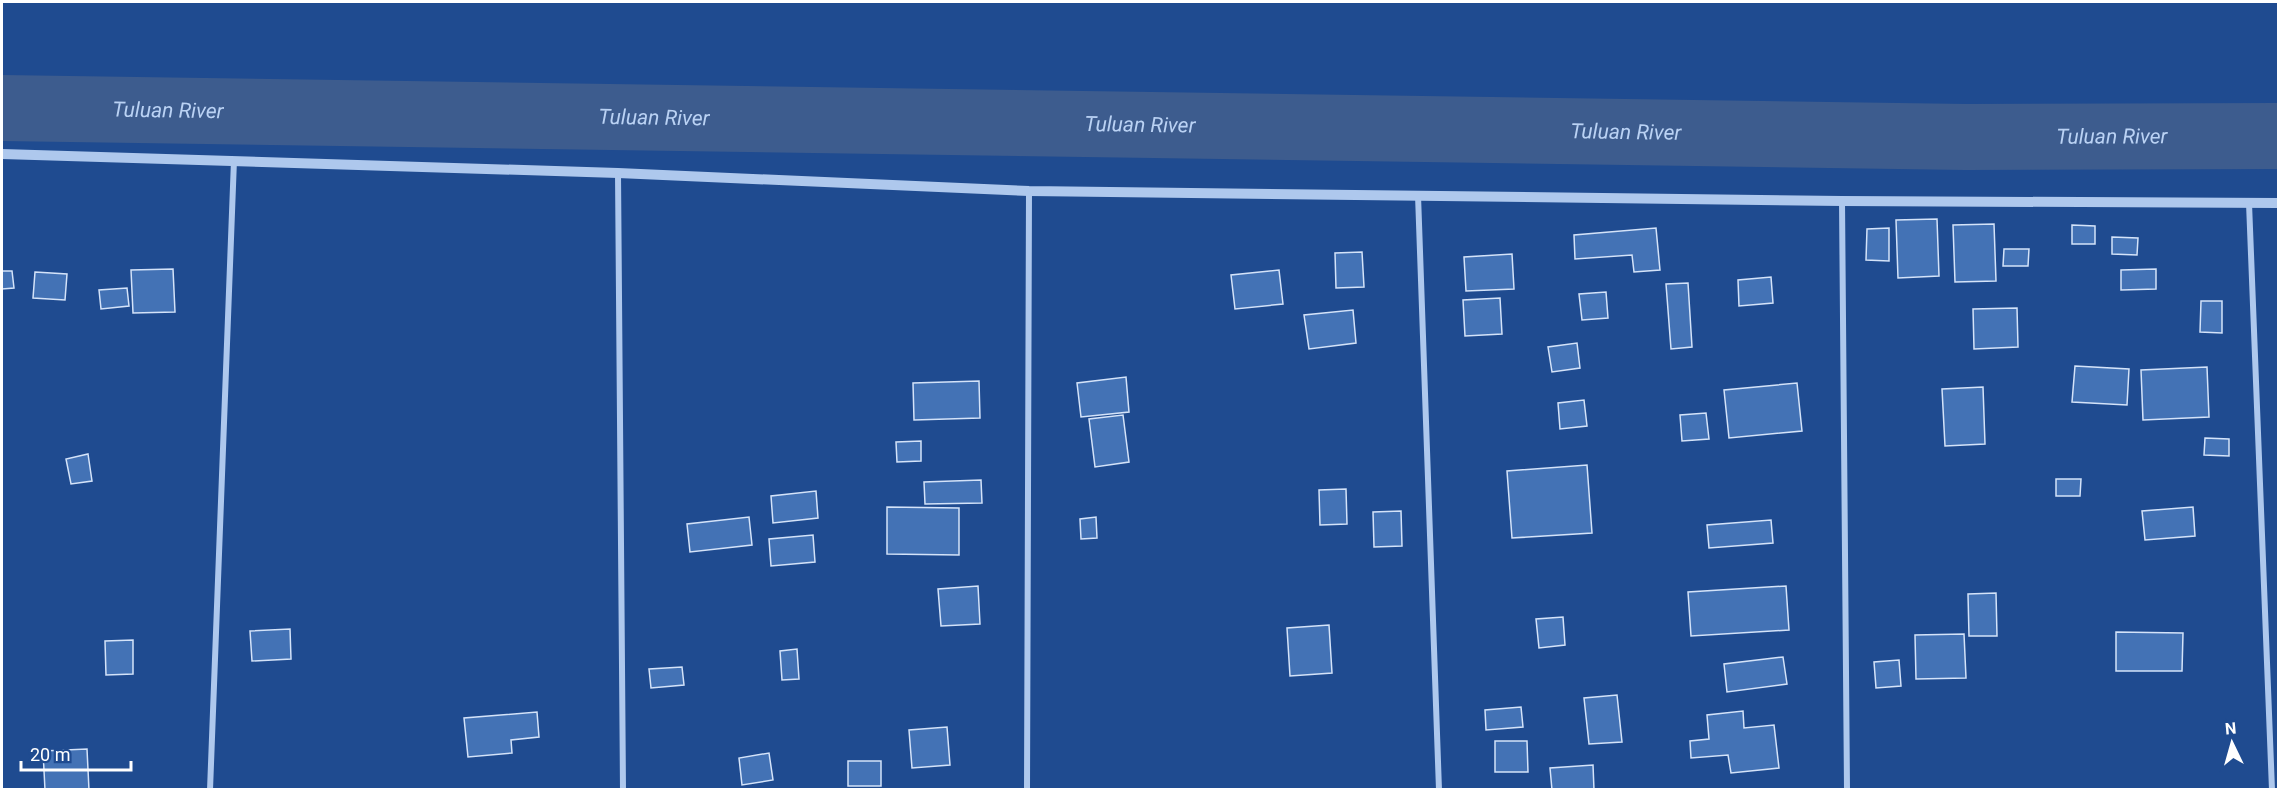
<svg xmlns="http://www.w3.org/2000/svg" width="2280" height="791" viewBox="0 0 2280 791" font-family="Roboto,sans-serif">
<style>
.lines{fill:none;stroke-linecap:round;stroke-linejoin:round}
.river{stroke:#3d5c8e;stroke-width:66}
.building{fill:#4372b5;stroke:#d4e3f9;stroke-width:1.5}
.minor{stroke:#aec8ed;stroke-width:6}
.tertiary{stroke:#aec8ed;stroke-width:10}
.labels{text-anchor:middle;stroke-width:4.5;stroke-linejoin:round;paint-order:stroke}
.water-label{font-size:21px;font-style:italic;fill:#bad2f4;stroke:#1f4b90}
</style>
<rect width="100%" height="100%" fill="#1f4b90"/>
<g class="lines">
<path class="river" id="s1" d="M 2,108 L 1966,137 L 2278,136"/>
</g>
<path class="building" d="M 1937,219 L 1939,276 L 1898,278 L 1896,220 Z
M 1994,224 L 1996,281 L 1955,282 L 1953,225 Z
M 2072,225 L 2095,226 L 2095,244 L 2072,244 Z
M 1656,228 L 1660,270 L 1634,272 L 1632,255 L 1575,259 L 1574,235 Z
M 1889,228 L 1889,261 L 1866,260 L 1867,229 Z
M 2112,237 L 2138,238 L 2137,255 L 2112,254 Z
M 2004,249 L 2029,249 L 2028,266 L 2003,266 Z
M 1362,252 L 1364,287 L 1336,288 L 1335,253 Z
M 1512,254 L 1514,289 L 1466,291 L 1464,257 Z
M 173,269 L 175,312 L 133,313 L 131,270 Z
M 2156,269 L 2156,289 L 2121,290 L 2121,270 Z
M 1279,270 L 1283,304 L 1235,309 L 1231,275 Z
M 2,271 L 12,271 L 14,288 L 2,289 Z
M 35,272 L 67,274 L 65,300 L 33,298 Z
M 1771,277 L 1773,303 L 1739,306 L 1738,280 Z
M 1688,283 L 1692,347 L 1671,349 L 1666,284 Z
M 127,288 L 129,306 L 101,309 L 99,290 Z
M 1606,292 L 1608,318 L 1582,320 L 1579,294 Z
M 1500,298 L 1502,334 L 1465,336 L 1463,300 Z
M 2201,301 L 2222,301 L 2222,333 L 2200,332 Z
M 2017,308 L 2018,347 L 1974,349 L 1973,309 Z
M 1353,310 L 1356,343 L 1309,349 L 1304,315 Z
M 1577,343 L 1580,368 L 1552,372 L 1548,347 Z
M 2075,366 L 2129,369 L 2127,405 L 2072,402 Z
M 2207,367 L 2209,417 L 2143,420 L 2141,370 Z
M 1126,377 L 1129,412 L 1081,417 L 1077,383 Z
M 979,381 L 980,418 L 914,420 L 913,383 Z
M 1797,383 L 1802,431 L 1729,438 L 1724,390 Z
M 1983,387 L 1985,444 L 1945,446 L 1942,389 Z
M 1584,400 L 1587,426 L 1560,429 L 1558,403 Z
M 1706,413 L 1709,439 L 1682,441 L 1680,415 Z
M 1123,415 L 1129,462 L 1095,467 L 1089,419 Z
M 2205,438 L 2229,439 L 2229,456 L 2204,455 Z
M 921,441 L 921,461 L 897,462 L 896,442 Z
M 88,454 L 92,481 L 71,484 L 66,459 Z
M 1587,465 L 1592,533 L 1512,538 L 1507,471 Z
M 2056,479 L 2081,479 L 2080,496 L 2056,496 Z
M 981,480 L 982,503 L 925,504 L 924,482 Z
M 1346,489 L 1347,524 L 1320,525 L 1319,490 Z
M 816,491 L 818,518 L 773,523 L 771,496 Z
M 887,507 L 959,508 L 959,555 L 887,554 Z
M 2193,507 L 2195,536 L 2145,540 L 2142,511 Z
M 1401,511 L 1402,546 L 1374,547 L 1373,512 Z
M 749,517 L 752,545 L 690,552 L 687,524 Z
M 1096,517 L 1097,538 L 1081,539 L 1080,519 Z
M 1771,520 L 1773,543 L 1709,548 L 1707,525 Z
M 813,535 L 815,562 L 771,566 L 769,539 Z
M 978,586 L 980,624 L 941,626 L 938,589 Z
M 1786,586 L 1789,630 L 1691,636 L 1688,592 Z
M 1996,593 L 1997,636 L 1969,636 L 1968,594 Z
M 1563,617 L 1565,645 L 1539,648 L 1536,619 Z
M 1329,625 L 1332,673 L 1290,676 L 1287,628 Z
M 290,629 L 291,659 L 252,661 L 250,631 Z
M 2116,632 L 2183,633 L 2182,671 L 2116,671 Z
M 1964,634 L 1966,678 L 1916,679 L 1915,635 Z
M 133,640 L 133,674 L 106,675 L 105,641 Z
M 797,649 L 799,679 L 782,680 L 780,651 Z
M 1783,657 L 1787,684 L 1727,692 L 1724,664 Z
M 1899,660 L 1901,686 L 1876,688 L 1874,662 Z
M 682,667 L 684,685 L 651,688 L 649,669 Z
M 1617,695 L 1622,742 L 1589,744 L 1584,698 Z
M 1521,707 L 1523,727 L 1486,730 L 1485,710 Z
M 1743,711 L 1744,728 L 1774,725 L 1779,768 L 1731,773 L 1728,755 L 1691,758 L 1690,741 L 1709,739 L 1707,715 Z
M 537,712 L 539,737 L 511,740 L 512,753 L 468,757 L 464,718 Z
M 947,727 L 950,765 L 912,768 L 909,730 Z
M 1495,741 L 1527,741 L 1528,772 L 1495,772 Z
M 87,749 L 89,790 L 45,790 L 43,751 Z
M 769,753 L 773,780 L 742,785 L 739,758 Z
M 848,761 L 881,761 L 881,786 L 848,786 Z
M 1593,765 L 1594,790 L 1552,790 L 1550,768 Z"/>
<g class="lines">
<path class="minor" d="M 618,173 L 623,790
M 1418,195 L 1439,790
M 1842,201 L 1847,790
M 2249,203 L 2272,790
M 210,790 L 234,160
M 1027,790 L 1029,191"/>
<path class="tertiary" d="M 2,154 L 618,173 L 1029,191 L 1842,201 L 2278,203"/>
</g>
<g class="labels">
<g class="water-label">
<text dy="7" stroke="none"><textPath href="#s1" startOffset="166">Tuluan River</textPath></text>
<text dy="7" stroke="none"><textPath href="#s1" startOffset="652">Tuluan River</textPath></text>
<text dy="7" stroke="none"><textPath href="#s1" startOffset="1138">Tuluan River</textPath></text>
<text dy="7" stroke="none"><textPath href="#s1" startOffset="1624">Tuluan River</textPath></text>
<text dy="7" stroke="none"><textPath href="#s1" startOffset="2110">Tuluan River</textPath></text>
</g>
</g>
<rect width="2280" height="791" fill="none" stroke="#ffffff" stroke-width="6"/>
<g transform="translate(2232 743) rotate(355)" stroke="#1f4b90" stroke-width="4.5" paint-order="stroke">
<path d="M0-4.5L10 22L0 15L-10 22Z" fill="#ffffff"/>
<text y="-9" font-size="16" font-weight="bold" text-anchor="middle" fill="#ffffff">N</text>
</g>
<path d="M21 761v9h110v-9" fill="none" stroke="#ffffff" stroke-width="3"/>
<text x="30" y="761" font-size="18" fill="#ffffff" stroke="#1f4b90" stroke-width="4.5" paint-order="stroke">20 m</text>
</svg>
